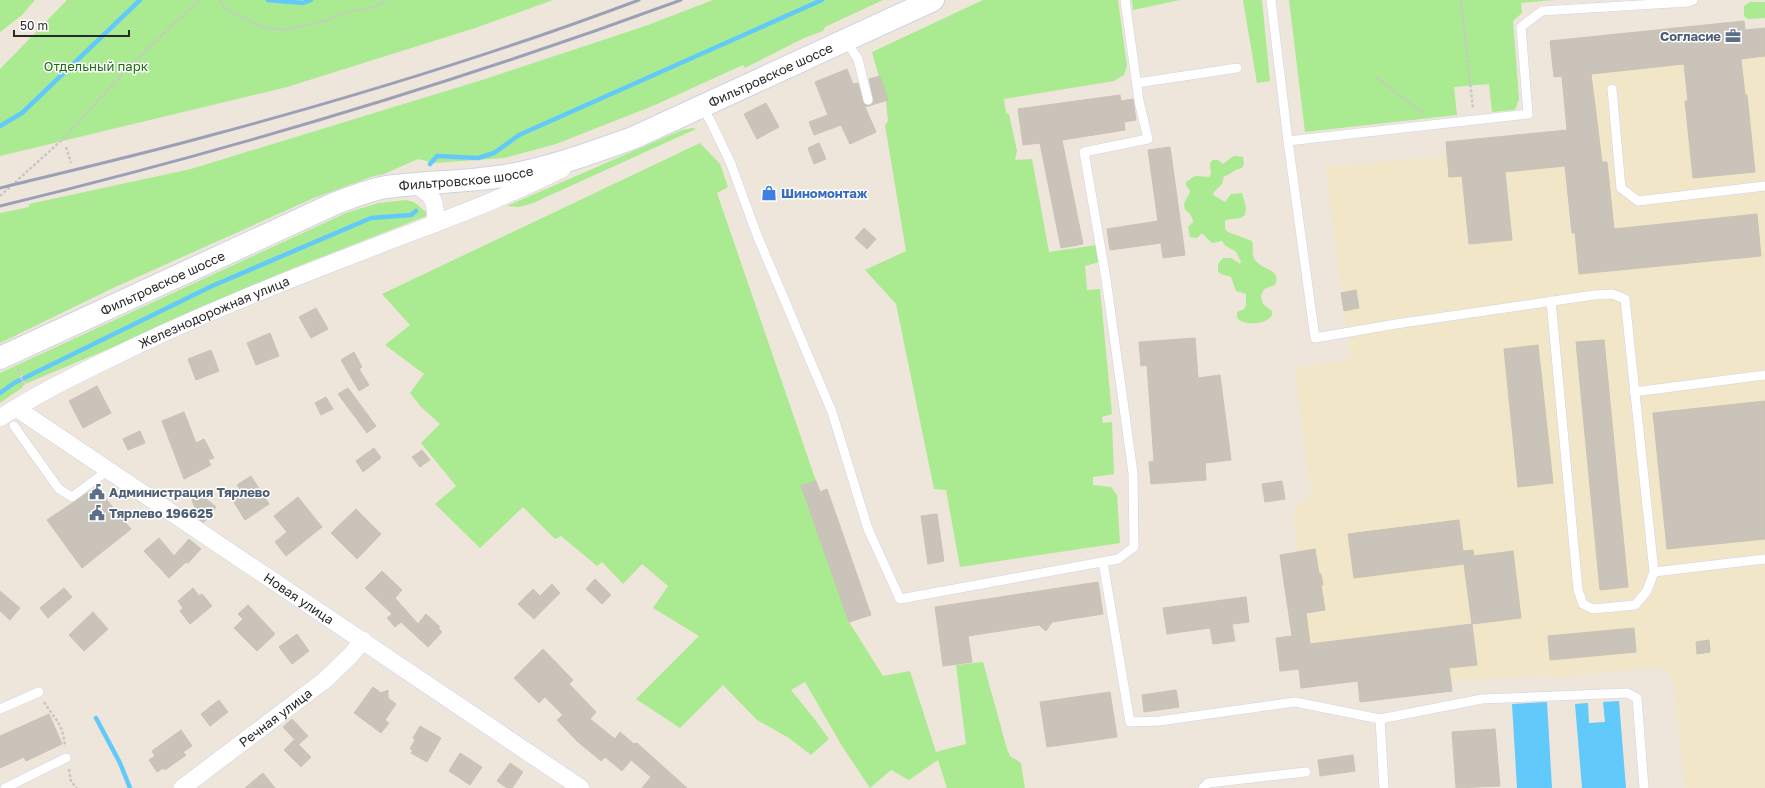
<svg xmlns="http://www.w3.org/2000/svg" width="1765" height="788" viewBox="0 0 1765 788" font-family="'Golos Text',sans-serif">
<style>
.education{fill:#f1e6c8}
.green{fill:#aaea91}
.water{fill:#62c9fb}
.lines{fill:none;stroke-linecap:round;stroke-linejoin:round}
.stream{stroke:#62c9fb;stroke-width:4.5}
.building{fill:#c9c3ba;stroke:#c9c3b4}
.service-casing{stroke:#cfd2e5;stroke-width:10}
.minor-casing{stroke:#cfd2e5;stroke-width:18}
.secondary-casing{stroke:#cfd2e5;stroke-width:24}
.path{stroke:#c8c8c8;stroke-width:2.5;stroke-dasharray:3 2;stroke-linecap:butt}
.service{stroke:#fff;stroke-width:9}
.minor{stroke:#fff;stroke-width:17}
.secondary{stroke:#fff;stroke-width:22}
.rail{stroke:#9d9fb6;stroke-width:3}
.labels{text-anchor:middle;stroke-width:3;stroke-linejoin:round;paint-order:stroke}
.service-label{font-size:13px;font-weight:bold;fill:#4e5e75;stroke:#fff;text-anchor:start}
.park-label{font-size:13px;fill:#206e13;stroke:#fff}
.street-label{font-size:13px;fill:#2a2a2a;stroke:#fff}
.shop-label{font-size:13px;font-weight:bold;fill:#366cbe;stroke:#fff;text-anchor:start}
</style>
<rect width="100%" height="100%" fill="#eee6da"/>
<path class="education" d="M 1744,21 L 1745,30 L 1765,28 L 1765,788 L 1685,788 L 1674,680 L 1670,675 L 1659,668 L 1645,668 L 1557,678 L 1548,675 L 1451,681 L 1452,691 L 1360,702 L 1357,681 L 1301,688 L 1299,669 L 1280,671 L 1276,638 L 1295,636 L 1289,615 L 1280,555 L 1298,552 L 1292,511 L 1312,495 L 1294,368 L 1351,359 L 1325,167 L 1447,156 L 1446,142 L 1567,130 L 1562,77 L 1554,77 L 1550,41 Z"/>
<path class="green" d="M 0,0 L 35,0 L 22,15 L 0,32 Z
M 67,0 L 553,0 L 475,28 L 287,87 L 0,156 L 0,69 Z
M 713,0 L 883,0 L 825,27 L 823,31 L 804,38 L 745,68 L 743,65 L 655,105 L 556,144 L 504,158 L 435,163 L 418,159 L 384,174 L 371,177 L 314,198 L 113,288 L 0,343 L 0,213 L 29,207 L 29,204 L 191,169 L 482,80 L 648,25 Z
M 983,0 L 1118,0 L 1127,66 L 1124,75 L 1114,81 L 1004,99 L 1006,113 L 1009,114 L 1017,151 L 1015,160 L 1032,159 L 1049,252 L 1097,245 L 1099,262 L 1085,266 L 1087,290 L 1100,289 L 1112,414 L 1102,417 L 1103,423 L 1111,422 L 1112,423 L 1114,474 L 1093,477 L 1093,485 L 1111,487 L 1117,495 L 1120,543 L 960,567 L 946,490 L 934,489 L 896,304 L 865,270 L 906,251 L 885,125 L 888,121 L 886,101 L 872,52 Z
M 1132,0 L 1180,0 L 1133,10 Z
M 1243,0 L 1262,0 L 1270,81 L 1257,83 Z
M 1289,0 L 1554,0 L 1521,3 L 1522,13 L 1513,21 L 1519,99 L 1516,108 L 1513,110 L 1492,112 L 1489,84 L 1454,87 L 1457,115 L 1305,132 Z
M 1750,2 L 1765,2 L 1765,18 L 1748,19 L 1744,16 L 1744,6 Z
M 693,128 L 696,129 L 533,203 L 519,207 L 507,206 L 682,130 Z
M 700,143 L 720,164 L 728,187 L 717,193 L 816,481 L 801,486 L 849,622 L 883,676 L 910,671 L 936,752 L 966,744 L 956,665 L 983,662 L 1007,749 L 1010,756 L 1021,763 L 1025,788 L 947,788 L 938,760 L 909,780 L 891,770 L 870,788 L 842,746 L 805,682 L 791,690 L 813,717 L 829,739 L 811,755 L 789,738 L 757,720 L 723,685 L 680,728 L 636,699 L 699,636 L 653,608 L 668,586 L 642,564 L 623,584 L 602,562 L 597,566 L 561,536 L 555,539 L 523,507 L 480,548 L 435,504 L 456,486 L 421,443 L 440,424 L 421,407 L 410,393 L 424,374 L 385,345 L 410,325 L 382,294 Z
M 1236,156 L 1243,157 L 1244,164 L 1242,168 C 1234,169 1229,176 1224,176 L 1222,184 L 1214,192 L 1213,195 L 1225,202 L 1231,194 L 1242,193 L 1246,207 L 1245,215 C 1239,221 1231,217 1225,221 L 1225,229 L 1228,232 L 1252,241 C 1254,248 1251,254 1255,260 C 1263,271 1282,269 1275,285 L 1264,289 L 1261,296 L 1263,304 L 1272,311 L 1272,315 C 1267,325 1244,326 1237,318 L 1237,312 L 1244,309 L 1246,305 L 1246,294 L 1236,291 L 1231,277 L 1221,274 L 1218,271 L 1218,264 L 1223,258 L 1231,258 L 1240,264 L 1241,261 C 1239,258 1237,254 1236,252 C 1232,247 1227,250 1222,241 L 1212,243 L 1202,233 L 1197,238 L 1190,237 L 1188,227 L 1193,222 C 1192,216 1190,213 1185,210 C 1182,199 1189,198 1190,191 L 1186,185 L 1186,182 L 1195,176 L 1209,177 L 1211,174 L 1210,163 L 1213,160 L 1218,160 L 1223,164 L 1232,157 Z
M 406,200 L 414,202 L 426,212 L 426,216 L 281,273 L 118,345 L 25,384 L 21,372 L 19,373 L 23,387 L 0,403 L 0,373 L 346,213 L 378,203 Z"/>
<path class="water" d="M 1619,701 L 1626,788 L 1582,788 L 1575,704 L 1588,703 L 1589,723 L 1605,722 L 1603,702 Z
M 1547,702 L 1552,788 L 1517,788 L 1512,704 Z"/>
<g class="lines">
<path class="stream" d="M 268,0 L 303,3 L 311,0
M 0,126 L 22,113 L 140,0
M 430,164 L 437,156 L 478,158 L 494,153 L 519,135 L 822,0
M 0,393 L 14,383 L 212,286 L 371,218 L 411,215 L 416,211
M 96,718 L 120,763 L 130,788"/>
</g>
<path class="building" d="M 1744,21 L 1745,30 L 1765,28 L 1765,56 L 1741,59 L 1745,95 L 1747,95 L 1755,172 L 1693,178 L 1685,101 L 1688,101 L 1684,64 L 1591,74 L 1602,162 L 1607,162 L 1614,229 L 1757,214 L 1761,256 L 1579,274 L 1575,233 L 1572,233 L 1565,166 L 1505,172 L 1512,240 L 1469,244 L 1462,176 L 1449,177 L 1446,142 L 1567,130 L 1562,76 L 1554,77 L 1550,41 Z
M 847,69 L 853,84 L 858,83 L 864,104 L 870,106 L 874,101 L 869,79 L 880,76 L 888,100 L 865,107 L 876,132 L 850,144 L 841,125 L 814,135 L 809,122 L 828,115 L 815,82 Z
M 1120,95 L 1121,101 L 1133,99 L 1136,120 L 1124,122 L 1125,130 L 1062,140 L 1083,244 L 1061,248 L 1040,143 L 1023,145 L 1018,109 Z
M 766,103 L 779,127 L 757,139 L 744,114 Z
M 819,143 L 826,159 L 814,164 L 808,148 Z
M 1170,147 L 1185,255 L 1163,258 L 1161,243 L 1110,250 L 1107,229 L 1158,221 L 1148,150 Z
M 864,228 L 876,239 L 867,249 L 855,238 Z
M 1356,290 L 1359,308 L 1344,311 L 1341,293 Z
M 316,308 L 328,329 L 311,338 L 299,317 Z
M 270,333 L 279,356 L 256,365 L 247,343 Z
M 1195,338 L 1198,378 L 1220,375 L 1231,460 L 1205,463 L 1206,480 L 1151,484 L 1149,462 L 1154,461 L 1147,365 L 1141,366 L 1139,342 Z
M 1604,340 L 1628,587 L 1600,590 L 1576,342 Z
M 1538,345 L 1553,483 L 1518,487 L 1504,349 Z
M 211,350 L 219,371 L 196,380 L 188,359 Z
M 354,352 L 362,367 L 359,369 L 369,385 L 359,391 L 341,360 Z
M 97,386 L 111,413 L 83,428 L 69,401 Z
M 348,388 L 376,426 L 367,433 L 338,394 Z
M 326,397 L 333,409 L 321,415 L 315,403 Z
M 1765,401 L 1765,539 L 1667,549 L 1653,413 Z
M 184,412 L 196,443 L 204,439 L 214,458 L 208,460 L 211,465 L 184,479 L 162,421 Z
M 140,431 L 145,443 L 128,450 L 123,439 Z
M 374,448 L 381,458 L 363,472 L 356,461 Z
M 422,450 L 430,460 L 420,467 L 412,457 Z
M 251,476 L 269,504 L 245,520 L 232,499 L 242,492 L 237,485 Z
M 816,481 L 820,492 L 827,489 L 871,615 L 849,622 L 801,486 Z
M 1282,481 L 1285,499 L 1265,502 L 1262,484 Z
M 96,487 L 131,529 L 82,568 L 47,520 Z
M 198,492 L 216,507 L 204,522 L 200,520 L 192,500 Z
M 298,497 L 322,527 L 286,556 L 275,542 L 287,532 L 274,516 Z
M 356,509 L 381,534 L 357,559 L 331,533 Z
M 937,514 L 944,561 L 928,564 L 921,516 Z
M 1459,520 L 1463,551 L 1473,550 L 1474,556 L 1513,551 L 1521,618 L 1472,624 L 1464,564 L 1354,578 L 1348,534 Z
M 159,538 L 174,556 L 189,539 L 201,549 L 188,563 L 186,562 L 169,578 L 144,551 Z
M 1315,549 L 1319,574 L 1321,574 L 1323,585 L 1321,585 L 1325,610 L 1306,613 L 1310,644 L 1472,624 L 1477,665 L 1449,668 L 1452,691 L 1360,702 L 1358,681 L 1301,688 L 1299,669 L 1280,671 L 1276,638 L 1292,636 L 1280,555 Z
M 382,571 L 402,590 L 395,598 L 418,624 L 426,614 L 440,627 L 438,628 L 442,632 L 428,647 L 401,622 L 395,627 L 387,618 L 392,614 L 365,588 Z
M 595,579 L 611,595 L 602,604 L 586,589 Z
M 1098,582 L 1103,614 L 1052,622 L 1046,631 L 1039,625 L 968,636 L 972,662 L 943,666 L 935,607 Z
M 552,584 L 560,593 L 534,619 L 518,604 L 533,589 L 540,596 Z
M 64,588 L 72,597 L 48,618 L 40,608 Z
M 193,588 L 199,596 L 202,594 L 212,606 L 190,624 L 180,611 L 183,608 L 178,601 Z
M 0,591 L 20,608 L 10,620 L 0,611 Z
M 1246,597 L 1249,622 L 1232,624 L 1235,641 L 1213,644 L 1210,628 L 1167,634 L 1163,608 Z
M 248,605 L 275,634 L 257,651 L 234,628 L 243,619 L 238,614 Z
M 93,612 L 108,629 L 84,651 L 69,635 Z
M 1634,628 L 1636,652 L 1550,660 L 1548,636 Z
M 297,634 L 309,651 L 292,664 L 279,647 Z
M 1709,640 L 1710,652 L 1697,654 L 1696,642 Z
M 543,649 L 573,680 L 569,684 L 596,712 L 590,719 L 615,739 L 620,732 L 634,744 L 637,743 L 687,788 L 642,788 L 651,777 L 631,760 L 622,771 L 605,757 L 601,761 L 577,741 L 557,720 L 563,715 L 545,697 L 539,703 L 514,678 Z
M 373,687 L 381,693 L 388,690 L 388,698 L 396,704 L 385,720 L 389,723 L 381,733 L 354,713 Z
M 1176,690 L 1179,707 L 1144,712 L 1142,695 Z
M 1110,692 L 1117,737 L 1047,747 L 1040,702 Z
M 219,700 L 228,712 L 210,726 L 201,714 Z
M 49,714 L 62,744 L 26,761 L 24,757 L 0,768 L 0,736 Z
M 292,719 L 308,736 L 299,744 L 283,727 Z
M 420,726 L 441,738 L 427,762 L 411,753 L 413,750 L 410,749 L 415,740 L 413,738 Z
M 1495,729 L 1500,786 L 1456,788 L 1452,732 Z
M 181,730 L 192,746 L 183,752 L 186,755 L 165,770 L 164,768 L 157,772 L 149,760 L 155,756 L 152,751 Z
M 294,740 L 311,757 L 301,767 L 284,750 Z
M 460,753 L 482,767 L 470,785 L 449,771 Z
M 1353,755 L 1355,771 L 1320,776 L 1318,760 Z
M 510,763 L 523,772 L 512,788 L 507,788 L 497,781 Z
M 263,773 L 275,788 L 245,788 Z"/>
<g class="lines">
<defs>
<path id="service" d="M 1271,0 L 1288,141 L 1315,338 L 1396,324 L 1594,295 L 1612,294 L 1625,299 L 1654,572 L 1647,591 L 1635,605 L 1593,609 L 1583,604 L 1578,590 L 1551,301
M 846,41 L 858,59 L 868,100
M 1137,83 L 1237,68
M 1612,89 L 1621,188 L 1638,201 L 1765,186
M 702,106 L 712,124 L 731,164 L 757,235 L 832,412 L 868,529 L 900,599 L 1118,559 L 1134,547 L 1133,473 L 1106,279 L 1084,152 L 1148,139 L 1139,101 L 1125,0
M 1288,141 L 1528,114 L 1521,27 L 1542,11 L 1688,2 L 1693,0
M 1634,392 L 1765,375
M 14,426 L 59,489 L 72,497 L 107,471
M 1103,562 L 1130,722 L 1159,721 L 1295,702 L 1380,719 L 1384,788
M 1654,572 L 1765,559
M 0,709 L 39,692
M 1380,719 L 1482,699 L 1627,693 L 1637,698 L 1644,788
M 5,788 L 66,758
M 1203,788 L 1208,783 L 1306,772"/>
<g id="minor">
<path d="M 415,185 C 434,194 437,203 435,224"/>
<path id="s1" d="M 16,408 L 581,788"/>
<path id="s2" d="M 0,418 C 35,395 72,377 109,359 C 194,317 282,282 371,248 C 435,223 501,200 562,169"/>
<path id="s3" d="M 182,788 L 325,680 L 351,655 L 363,640"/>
</g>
<g id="secondary">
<path id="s4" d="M 0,358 L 336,203 C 352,197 369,190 386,187 C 425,182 465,182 504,176 C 548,169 591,153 633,138 L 933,0"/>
</g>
</defs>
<use href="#service" class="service-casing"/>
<use href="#minor" class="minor-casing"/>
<use href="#secondary" class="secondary-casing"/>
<path class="path" d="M 220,0 L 227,10 L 265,28 L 285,30 L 324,21 L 348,12 L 373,7 L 388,0
M 1461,0 L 1473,109
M 1377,78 L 1423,113
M 66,147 L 71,163
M 0,196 L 63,139 L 104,94 L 151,45 L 200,0
M 18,368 L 24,386
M 44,702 C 55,720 63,723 65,747
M 69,769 L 71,782 L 77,788"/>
<use href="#service" class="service"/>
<use href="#minor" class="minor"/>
<use href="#secondary" class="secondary"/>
<path class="rail" d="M 0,188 C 69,171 139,155 208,136 C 354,97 498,53 639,0
M 0,206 C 231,150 458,82 681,0"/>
</g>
<defs>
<symbol id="office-bare" viewBox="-9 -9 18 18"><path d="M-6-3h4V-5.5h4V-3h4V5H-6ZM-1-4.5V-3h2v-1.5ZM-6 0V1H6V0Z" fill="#5c6f8a" stroke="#fff" stroke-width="2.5" paint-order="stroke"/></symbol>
<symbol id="shop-bare" viewBox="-9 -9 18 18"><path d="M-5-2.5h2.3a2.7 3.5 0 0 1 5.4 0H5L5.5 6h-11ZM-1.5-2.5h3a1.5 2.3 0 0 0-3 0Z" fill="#3f7fe0" stroke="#fff" stroke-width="2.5" paint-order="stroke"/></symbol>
<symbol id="civic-bare" viewBox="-9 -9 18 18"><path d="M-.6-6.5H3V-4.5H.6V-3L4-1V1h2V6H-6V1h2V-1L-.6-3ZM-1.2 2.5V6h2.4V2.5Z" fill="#5c6f8a" stroke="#fff" stroke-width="2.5" paint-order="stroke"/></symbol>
</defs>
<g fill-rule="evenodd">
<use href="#office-bare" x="1722" y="25" width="22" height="22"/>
<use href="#shop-bare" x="758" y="182" width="22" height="22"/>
<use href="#civic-bare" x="86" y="481" width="22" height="22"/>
<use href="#civic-bare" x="86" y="502" width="22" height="22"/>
</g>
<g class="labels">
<g class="service-label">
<text x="1721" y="41" text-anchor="end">Согласие</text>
<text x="109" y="497">Администрация Тярлево</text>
<text x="109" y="518">Тярлево 196625</text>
</g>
<g class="park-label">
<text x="96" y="71">Отдельный парк</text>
</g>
<g class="street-label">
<text dy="5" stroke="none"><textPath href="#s4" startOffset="827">Фильтровское шоссе</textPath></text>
<text dy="5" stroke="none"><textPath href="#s4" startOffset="503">Фильтровское шоссе</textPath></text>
<text dy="5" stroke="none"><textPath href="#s4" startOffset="179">Фильтровское шоссе</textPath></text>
<text dy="5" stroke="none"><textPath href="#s2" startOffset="239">Железнодорожная улица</textPath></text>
<text dy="5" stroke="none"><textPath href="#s1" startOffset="341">Новая улица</textPath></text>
<text dy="5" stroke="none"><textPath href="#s3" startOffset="117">Речная улица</textPath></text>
</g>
<g class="shop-label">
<text x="781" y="198">Шиномонтаж</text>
</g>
</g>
<path d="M14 30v6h115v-6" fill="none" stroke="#2a2a2a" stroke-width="2"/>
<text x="20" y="30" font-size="12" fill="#2a2a2a" stroke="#ffffff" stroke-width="3" paint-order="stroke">50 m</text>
</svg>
